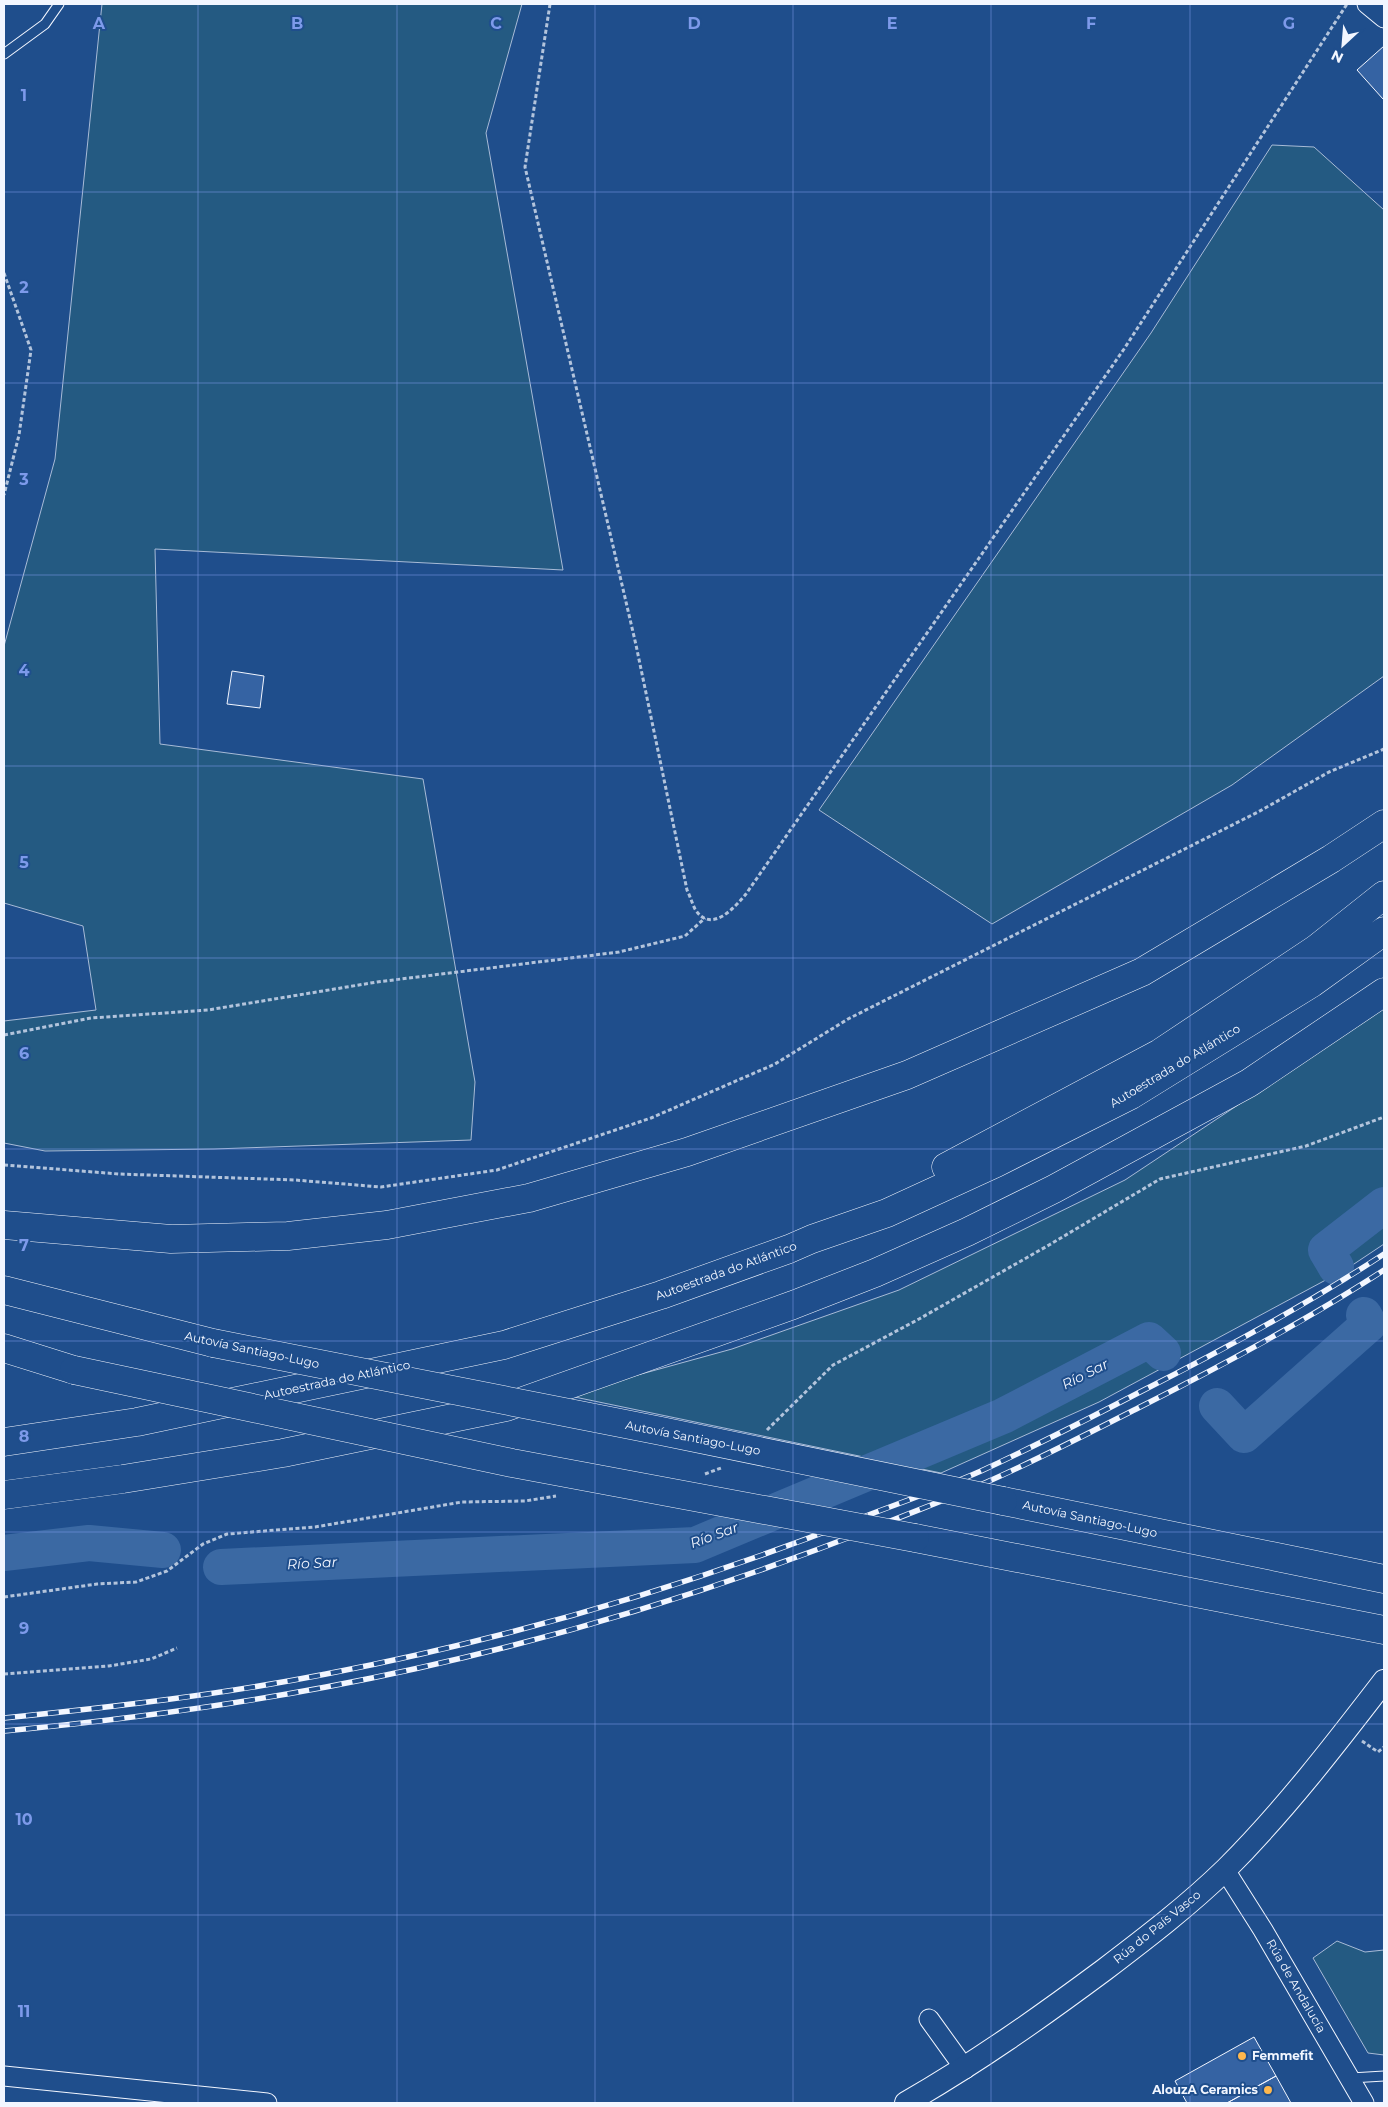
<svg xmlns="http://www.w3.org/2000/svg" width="1388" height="2107" viewBox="0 0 1388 2107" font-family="Montserrat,sans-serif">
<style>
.green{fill:#245a82;stroke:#a8bbd7}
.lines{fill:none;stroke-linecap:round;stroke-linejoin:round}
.river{stroke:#3b69a3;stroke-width:36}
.building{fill:#3563a3;stroke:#f2f6ff}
.service-casing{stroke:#f2f6ff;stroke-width:11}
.minor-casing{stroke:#f2f6ff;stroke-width:21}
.tertiary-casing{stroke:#f2f6ff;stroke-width:24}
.motorway-casing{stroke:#f2f6ff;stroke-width:29}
.path{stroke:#b3c4dc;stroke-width:3;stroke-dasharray:4 2.5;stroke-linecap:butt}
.service{stroke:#1f4e8c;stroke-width:9}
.minor{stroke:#1f4e8c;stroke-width:19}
.tertiary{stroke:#1f4e8c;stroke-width:22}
.motorway{stroke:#1f4e8c;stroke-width:28}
.rail-casing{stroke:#f2f6ff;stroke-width:5.5}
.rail{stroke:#1f4e8c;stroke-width:4;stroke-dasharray:11;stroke-linecap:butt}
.motorway-bridge-casing{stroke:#f2f6ff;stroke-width:29;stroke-linecap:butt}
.motorway-bridge{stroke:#1f4e8c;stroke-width:28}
.grid{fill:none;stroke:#7d9aea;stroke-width:1;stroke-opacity:0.55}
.poi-dot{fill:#ffb74d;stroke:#1f4e8c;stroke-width:2}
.labels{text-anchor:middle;stroke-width:4;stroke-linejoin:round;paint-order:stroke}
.street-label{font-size:12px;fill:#f2f6ff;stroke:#1f4e8c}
.poi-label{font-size:12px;font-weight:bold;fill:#f2f6ff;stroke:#1f4e8c;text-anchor:start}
.water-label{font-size:14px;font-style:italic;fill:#f2f6ff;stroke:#1f4e8c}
.grid-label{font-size:16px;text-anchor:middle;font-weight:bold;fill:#7d9aea;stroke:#1f4e8c;stroke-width:4;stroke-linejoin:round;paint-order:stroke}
</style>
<rect width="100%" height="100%" fill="#1f4e8c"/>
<path class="green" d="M 102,4 L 522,4 L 486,133 L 563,570 L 155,549 L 160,744 L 423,779 L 475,1082 L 471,1140 L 214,1149 L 45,1151 L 4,1143 L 4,1021 L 96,1010 L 83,926 L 4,903 L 4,646 L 55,459 Z
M 1272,145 L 1314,147 L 1384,210 L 1384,676 L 1232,785 L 992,924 L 819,810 L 1151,333 Z
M 1384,1008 L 1384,1244 L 1348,1268 L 1099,1402 L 941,1473 L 565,1395 L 732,1349 L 899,1290 L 1125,1180 Z
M 1337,1941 L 1365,1952 L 1384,1950 L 1384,2055 L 1368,2053 L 1313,1958 Z"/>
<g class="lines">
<path class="river" d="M 1336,1267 L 1326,1250 L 1384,1205
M 1217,1406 L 1244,1435 L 1369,1324 L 1364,1315
M 4,1553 L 89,1543 L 163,1550
M 221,1567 L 695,1545 L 1003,1416 L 1149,1340 L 1163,1353"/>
</g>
<path class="building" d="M 1384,46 L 1384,99 L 1383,99 L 1357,70 Z
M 232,671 L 264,676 L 260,708 L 227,704 Z
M 1254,2037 L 1276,2076 L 1227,2103 L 1187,2103 L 1175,2081 Z
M 1276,2076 L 1291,2103 L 1227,2103 Z"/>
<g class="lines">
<defs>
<path id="service" d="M 4,54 L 45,24 L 59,4
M 1351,2078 L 1384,2076"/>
<path id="minor" d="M 1367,4 L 1384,18
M 1225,1870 L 1263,1930 L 1364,2103
M 929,2019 L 965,2069
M 4,2076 L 267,2103"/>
<path id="tertiary" d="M 906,2103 C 977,2062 1038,2019 1104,1970 C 1146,1938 1188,1906 1226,1869 C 1284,1811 1334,1746 1384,1681"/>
<path id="motorway" d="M 946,1167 L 1160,1053 L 1316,949 L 1384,895
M 4,1225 L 171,1239 L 288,1236 L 387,1225 L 529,1198 L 687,1152 L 907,1075 L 1142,972 L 1331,859 L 1384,824
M 4,1290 L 213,1343
M 4,1348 L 74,1370
M 4,1442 L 137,1422 L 504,1345 L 661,1295 L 789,1249 L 812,1239 L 887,1213 L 996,1163 L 1131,1095 L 1312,983 L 1384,931
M 4,1495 L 123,1479 L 283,1453 L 506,1407 L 793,1305 L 875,1273 L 967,1232 L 1054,1189 L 1249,1083 L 1384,992
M 1003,1501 L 1384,1579
M 915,1538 L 1384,1630"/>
</defs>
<use href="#service" class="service-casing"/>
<use href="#minor" class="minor-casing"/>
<use href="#tertiary" class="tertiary-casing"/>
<use href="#motorway" class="motorway-casing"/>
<path class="path" d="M 550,4 L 525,167 L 636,645 L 687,890 C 690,896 692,903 695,909 C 711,935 735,907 746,894 L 1124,349 L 1347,4
M 4,273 L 31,350 L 19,435 L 4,495
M 4,1035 L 91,1018 L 208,1010 L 377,982 L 619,952 L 685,936 L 705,918
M 4,1165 L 119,1174 L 295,1180 L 381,1187 L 497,1170 L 651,1118 L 775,1064 L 848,1019 L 1258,812 L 1329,772 L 1384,749
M 767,1430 L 833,1365 L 919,1319 L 1049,1245 L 1160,1179 L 1306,1146 L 1384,1117
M 705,1474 L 721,1468
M 4,1597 L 97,1584 L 136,1582 L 167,1571 L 203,1544 L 227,1534 L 315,1527 L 462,1502 L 525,1501 L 556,1496
M 4,1674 L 109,1666 L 151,1659 L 177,1648
M 1362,1741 L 1378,1752 L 1384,1747"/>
<use href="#service" class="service"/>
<use href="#minor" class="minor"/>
<use href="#tertiary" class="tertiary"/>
<use href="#motorway" class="motorway"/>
<defs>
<path id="rail" d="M 4,1718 C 112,1707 219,1695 326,1674 C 512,1638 695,1584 871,1514 C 908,1500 945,1487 981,1471 C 1035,1446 1088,1419 1140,1392 C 1223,1350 1306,1305 1384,1254
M 4,1731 C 112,1721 219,1707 326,1687 C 512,1652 695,1598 871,1529 C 909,1513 949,1499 987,1482 C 1039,1459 1089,1433 1140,1407 C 1223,1365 1306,1321 1384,1270"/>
</defs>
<use href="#rail" class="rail-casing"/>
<use href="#rail" class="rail"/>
<defs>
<path id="motorway-bridge" d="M 213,1343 L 661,1431 L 1003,1501
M 74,1370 L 512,1463 L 915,1538"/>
</defs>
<use href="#motorway-bridge" class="motorway-bridge-casing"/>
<use href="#motorway-bridge" class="motorway-bridge"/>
</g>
<path class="grid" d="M 198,4 L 198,2103M 397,4 L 397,2103M 595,4 L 595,2103M 793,4 L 793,2103M 991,4 L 991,2103M 1190,4 L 1190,2103M 4,192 L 1384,192M 4,383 L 1384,383M 4,575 L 1384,575M 4,766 L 1384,766M 4,958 L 1384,958M 4,1149 L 1384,1149M 4,1341 L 1384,1341M 4,1532 L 1384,1532M 4,1724 L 1384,1724M 4,1915 L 1384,1915"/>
<g class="poi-dot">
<circle cx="1242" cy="2056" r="5"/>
<circle cx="1268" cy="2090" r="5"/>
</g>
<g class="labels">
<g class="street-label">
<text transform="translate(1175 1066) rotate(-31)" y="4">Autoestrada do Atlántico</text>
<text transform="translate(726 1271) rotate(-20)" y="4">Autoestrada do Atlántico</text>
<text transform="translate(252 1350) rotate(12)" y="4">Autovía Santiago-Lugo</text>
<text transform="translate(337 1380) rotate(-12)" y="4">Autoestrada do Atlántico</text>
<text transform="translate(693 1438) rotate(11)" y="4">Autovía Santiago-Lugo</text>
<text transform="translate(1090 1519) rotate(12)" y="4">Autovía Santiago-Lugo</text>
<text transform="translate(1157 1927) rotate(-39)" y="4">Rúa do País Vasco</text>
<text transform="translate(1296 1986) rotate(60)" y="4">Rúa de Andalucía</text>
</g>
<g class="poi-label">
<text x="1252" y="2060">Femmefit</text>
<text x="1258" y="2094" text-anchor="end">AlouzA Ceramics</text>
</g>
<g class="water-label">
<text transform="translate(1085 1374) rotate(-27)" y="5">Río Sar</text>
<text transform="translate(714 1535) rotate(-20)" y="5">Río Sar</text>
<text transform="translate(312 1563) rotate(-3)" y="5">Río Sar</text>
</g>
</g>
<g class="grid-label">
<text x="99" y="29">A</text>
<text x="297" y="29">B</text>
<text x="496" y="29">C</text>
<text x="694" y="29">D</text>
<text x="892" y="29">E</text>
<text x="1091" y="29">F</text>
<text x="1289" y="29">G</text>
<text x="24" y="101">1</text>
<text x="24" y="293">2</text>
<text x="24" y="485">3</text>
<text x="24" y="676">4</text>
<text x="24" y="868">5</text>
<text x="24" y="1059">6</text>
<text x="24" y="1251">7</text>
<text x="24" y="1442">8</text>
<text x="24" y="1634">9</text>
<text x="24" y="1825">10</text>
<text x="24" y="2017">11</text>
</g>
<rect width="1388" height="2107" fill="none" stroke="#f2f6ff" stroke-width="10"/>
<g transform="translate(1343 45) rotate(206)" stroke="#1f4e8c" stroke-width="4" paint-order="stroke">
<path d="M0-4L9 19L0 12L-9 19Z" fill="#f2f6ff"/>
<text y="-8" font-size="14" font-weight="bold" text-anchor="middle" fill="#f2f6ff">N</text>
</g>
</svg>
